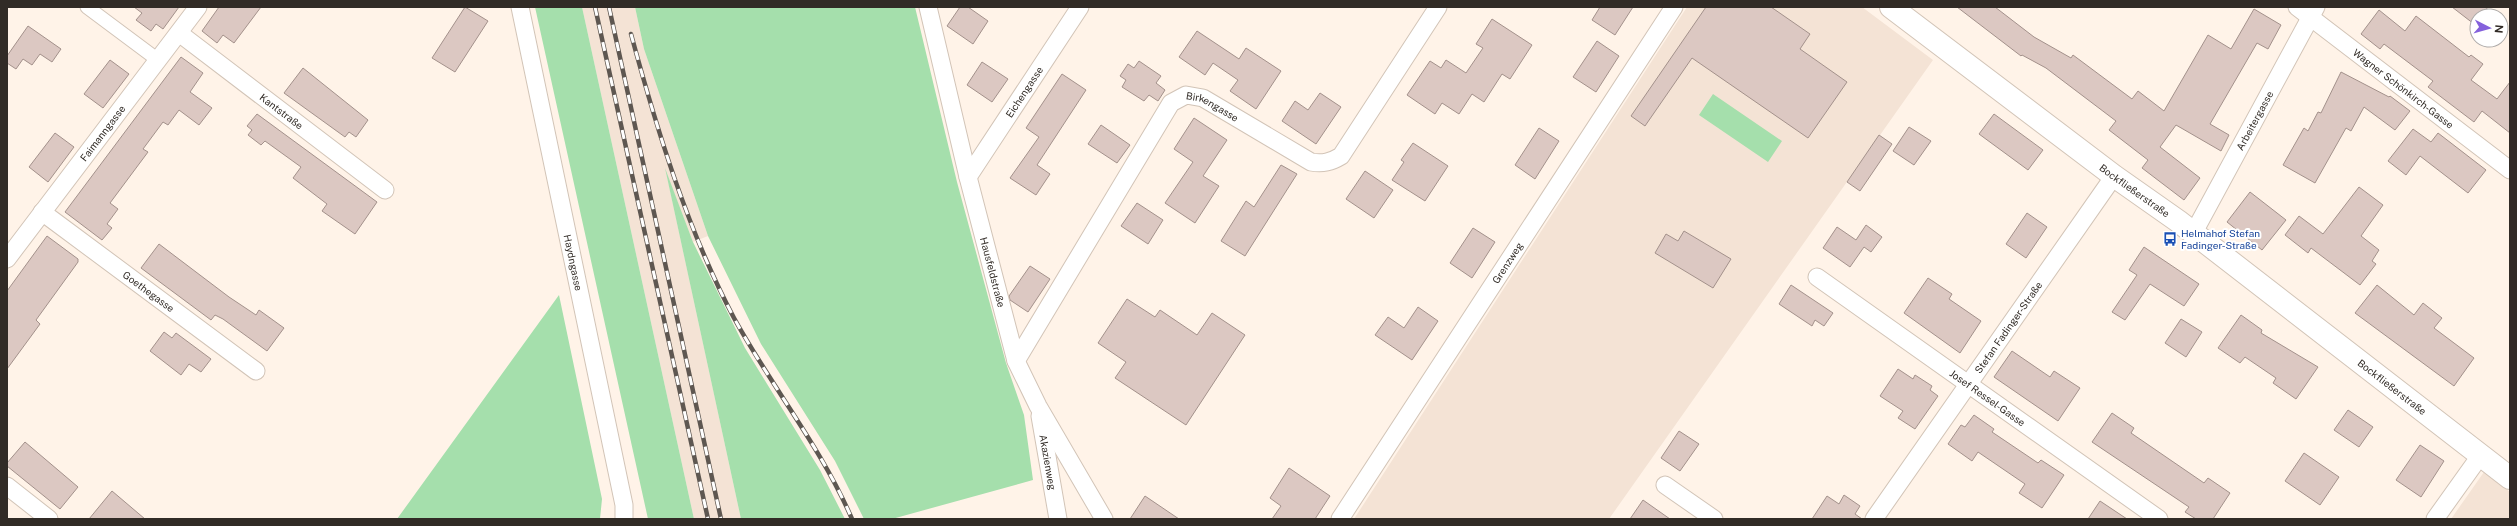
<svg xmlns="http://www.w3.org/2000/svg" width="2517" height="526" viewBox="0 0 2517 526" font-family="'Public Sans',sans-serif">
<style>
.built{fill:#f4e3d5}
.green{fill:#a5dfac}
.building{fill:#dcc8c2;stroke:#a3918b}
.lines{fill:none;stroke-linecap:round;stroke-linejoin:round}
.pedestrian-casing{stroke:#d2c4b7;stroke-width:15}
.minor-casing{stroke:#d2c4b7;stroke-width:19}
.secondary-casing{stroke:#d2c4b7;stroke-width:24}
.pedestrian{stroke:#fff;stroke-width:13}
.minor{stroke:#fff;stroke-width:17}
.secondary{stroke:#fff;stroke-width:22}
.rail-casing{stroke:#5e5751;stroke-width:4.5}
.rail{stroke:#fff;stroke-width:3;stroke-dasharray:9;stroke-linecap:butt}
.labels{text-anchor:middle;stroke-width:4;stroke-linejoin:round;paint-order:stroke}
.street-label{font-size:10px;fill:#312b26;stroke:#fff}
.transit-label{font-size:10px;fill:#164399;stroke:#fff;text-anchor:start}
</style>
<rect width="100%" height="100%" fill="#fff3e8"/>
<path class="built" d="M 582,7 L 635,7 L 644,49 L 708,236 L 693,242 L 666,172 L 741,519 L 694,519 Z
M 1687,7 L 1862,7 L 1933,60 L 1609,519 L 1354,519 Z
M 2484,472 L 2510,492 L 2510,519 L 2451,519 Z"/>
<path class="green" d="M 535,7 L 582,7 L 694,519 L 648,519 Z
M 635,7 L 915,7 L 957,182 L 1006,363 L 1024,415 L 1033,480 L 892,519 L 864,519 L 835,461 L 761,344 L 708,236 L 644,49 Z
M 1713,94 L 1782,141 L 1768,162 L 1699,115 Z
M 665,168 L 693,242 L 745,348 L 820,470 L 845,519 L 741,519 Z
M 559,295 L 602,499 L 600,519 L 397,519 Z"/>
<path class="building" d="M 134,7 L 179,7 L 163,29 L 156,24 L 151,31 L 136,20 L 142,13 Z
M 219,7 L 261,7 L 234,43 L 223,35 L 217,43 L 202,31 Z
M 465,7 L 488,21 L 455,72 L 432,58 Z
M 960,7 L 968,7 L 988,21 L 973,44 L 947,26 Z
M 1600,7 L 1633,7 L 1615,35 L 1592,20 Z
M 1706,7 L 1771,7 L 1810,34 L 1800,49 L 1847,82 L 1808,138 L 1692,58 L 1645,126 L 1631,116 Z
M 1957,7 L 1995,7 L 2034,37 L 2071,58 L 2073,55 L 2132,99 L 2138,91 L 2164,111 L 2208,35 L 2231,49 L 2254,9 L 2281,25 L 2268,49 L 2257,43 L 2210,124 L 2229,135 L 2221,151 L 2176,125 L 2160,147 L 2200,178 L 2184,200 L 2142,168 L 2148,160 L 2109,130 L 2116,121 L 2046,68 L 2022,55 L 2021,56 Z
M 2452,7 L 2488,7 L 2481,16 L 2477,16 L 2474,24 Z
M 2379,10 L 2405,31 L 2416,16 L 2469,57 L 2471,55 L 2483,64 L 2471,80 L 2497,99 L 2510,82 L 2510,133 L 2482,111 L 2474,122 L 2428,87 L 2433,81 L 2384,44 L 2380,49 L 2361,34 Z
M 1492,19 L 1532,45 L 1510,79 L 1502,74 L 1484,102 L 1472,94 L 1459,114 L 1442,103 L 1435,114 L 1407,95 L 1430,61 L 1441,68 L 1446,60 L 1466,73 L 1483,48 L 1476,44 Z
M 28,26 L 61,49 L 52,62 L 40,54 L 32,65 L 23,59 L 16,69 L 7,63 L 7,56 Z
M 1197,31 L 1239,59 L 1246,48 L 1281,71 L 1256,109 L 1230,91 L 1238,80 L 1213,63 L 1205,75 L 1179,57 Z
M 1597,41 L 1619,56 L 1596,92 L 1573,77 Z
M 181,57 L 203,73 L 190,92 L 212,108 L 199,125 L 179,110 L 168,125 L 163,122 L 143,149 L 148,152 L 110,203 L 118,209 L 107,224 L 112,228 L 102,240 L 65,212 Z
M 110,60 L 129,74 L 103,108 L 84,94 Z
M 1139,61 L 1161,76 L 1156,83 L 1165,90 L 1158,101 L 1149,95 L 1144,101 L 1122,87 L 1126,80 L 1120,76 L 1128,64 L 1134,68 Z
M 982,62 L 1008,79 L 992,102 L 967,85 Z
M 303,68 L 368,120 L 356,137 L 349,132 L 345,137 L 284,93 Z
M 2341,72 L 2389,97 L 2390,96 L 2410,111 L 2395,130 L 2364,107 L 2351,131 L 2346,128 L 2315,183 L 2283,165 L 2304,128 L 2308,131 L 2318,112 L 2321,113 Z
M 1062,74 L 1086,90 L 1037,165 L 1050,174 L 1036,195 L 1010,178 L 1039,137 L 1026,128 Z
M 1320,93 L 1341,107 L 1316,144 L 1282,121 L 1295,101 L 1308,110 Z
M 257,114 L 377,202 L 355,234 L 322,211 L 327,204 L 293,178 L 301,167 L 265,141 L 261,145 L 248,135 L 252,130 L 247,126 Z
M 1994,114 L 2043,150 L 2028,170 L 1979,134 Z
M 1194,118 L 1227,140 L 1203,176 L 1219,186 L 1195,223 L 1165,203 L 1193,162 L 1174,149 Z
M 1101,125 L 1130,145 L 1117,163 L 1088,144 Z
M 1909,127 L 1931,141 L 1914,165 L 1893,151 Z
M 1539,128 L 1559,141 L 1535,179 L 1515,165 Z
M 2413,129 L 2431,142 L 2438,133 L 2486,170 L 2468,193 L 2420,156 L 2406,175 L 2388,161 Z
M 55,133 L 74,147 L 48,182 L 29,167 Z
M 1879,135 L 1892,144 L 1860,191 L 1847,182 Z
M 1413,143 L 1448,166 L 1425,201 L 1392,180 L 1404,162 L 1401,160 Z
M 1281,165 L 1297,174 L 1245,256 L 1221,241 L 1246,201 L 1254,207 Z
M 1365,171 L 1393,190 L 1374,218 L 1346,199 Z
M 2359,187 L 2383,205 L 2361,236 L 2379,250 L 2372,261 L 2376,264 L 2360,285 L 2311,248 L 2308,253 L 2285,235 L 2299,216 L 2323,234 Z
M 2250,192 L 2286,220 L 2262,250 L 2227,222 Z
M 1137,203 L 1163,220 L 1148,244 L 1121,226 Z
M 2027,213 L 2047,227 L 2026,258 L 2006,244 Z
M 1866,225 L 1882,237 L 1871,252 L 1864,247 L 1850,267 L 1823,248 L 1837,227 L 1856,240 Z
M 1473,228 L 1495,242 L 1472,278 L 1450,263 Z
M 1684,231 L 1731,259 L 1713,288 L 1655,253 L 1666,234 L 1678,241 Z
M 47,236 L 78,259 L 78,262 L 36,320 L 40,324 L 7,369 L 7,291 Z
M 159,244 L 229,297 L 256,315 L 259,310 L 284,328 L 267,351 L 223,319 L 215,315 L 211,320 L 141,268 Z
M 2144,247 L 2199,284 L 2184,306 L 2150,284 L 2125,320 L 2112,312 L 2137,275 L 2129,270 Z
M 1030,266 L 1050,279 L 1028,312 L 1010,300 L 1009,296 Z
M 1928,278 L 1952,294 L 1949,299 L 1981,321 L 1960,353 L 1904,313 Z
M 1791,285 L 1833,313 L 1824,326 L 1815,320 L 1812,326 L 1779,304 Z
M 2377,285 L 2414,315 L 2423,303 L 2442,318 L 2434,328 L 2474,358 L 2454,386 L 2355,313 Z
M 1127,299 L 1155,317 L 1160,310 L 1197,335 L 1212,313 L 1245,335 L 1186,425 L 1115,378 L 1126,362 L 1098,343 Z
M 1418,307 L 1438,321 L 1412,360 L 1375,335 L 1388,317 L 1404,328 Z
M 2241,315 L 2262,330 L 2261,333 L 2318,367 L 2296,399 L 2273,383 L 2276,378 L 2245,357 L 2240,363 L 2218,348 Z
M 2181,319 L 2202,332 L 2186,357 L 2165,343 Z
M 164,332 L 172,338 L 176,333 L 211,359 L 201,372 L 189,364 L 181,375 L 150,351 Z
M 2012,351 L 2050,377 L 2054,371 L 2080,388 L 2058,421 L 1994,377 Z
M 1898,369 L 1913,379 L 1915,375 L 1932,386 L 1930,390 L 1938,396 L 1915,429 L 1898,418 L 1903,411 L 1880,396 Z
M 2348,410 L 2373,427 L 2359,447 L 2334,430 Z
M 2112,413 L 2134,428 L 2131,433 L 2204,483 L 2208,478 L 2230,493 L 2213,519 L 2196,519 L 2185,512 L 2189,507 L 2092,442 Z
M 1974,415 L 1994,429 L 1992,432 L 2038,463 L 2041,460 L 2064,475 L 2042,508 L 2019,493 L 2025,484 L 1978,452 L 1972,461 L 1948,444 L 1961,425 L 1965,427 Z
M 1679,431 L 1699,444 L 1680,471 L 1661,458 Z
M 25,442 L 78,487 L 60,509 L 7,466 L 7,463 Z
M 2420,445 L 2444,461 L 2421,497 L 2396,480 Z
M 2304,453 L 2339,477 L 2320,505 L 2285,481 Z
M 1289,468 L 1330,496 L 1315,519 L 1272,519 L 1281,506 L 1270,498 Z
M 112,491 L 145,519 L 89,519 Z
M 1844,495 L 1860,506 L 1855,514 L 1862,519 L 1812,519 L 1827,496 L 1839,504 Z
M 1145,496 L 1179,519 L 1130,519 Z
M 1643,500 L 1670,519 L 1630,519 Z
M 2100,501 L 2127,519 L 2088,519 Z"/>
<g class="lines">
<defs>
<path id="pedestrian" d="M 87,7 L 158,60"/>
<g id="minor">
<path id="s1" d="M 520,7 L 624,505 L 624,519"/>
<path id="s2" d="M 928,7 L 968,177 L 1016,361 L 1038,406 L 1104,519"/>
<path id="s3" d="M 2297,7 L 2510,170"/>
<path id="s4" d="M 179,33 L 385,190"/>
<path id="s5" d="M 968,177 L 1080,7"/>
<path id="s6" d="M 42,212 L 256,371"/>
<path id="s7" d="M 2193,234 L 2316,7"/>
<path id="s8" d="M 7,259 L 198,7"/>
<path id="s9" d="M 1817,277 L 2159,519"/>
<path id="s10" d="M 1016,361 L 1171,103 L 1186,95 L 1203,98 L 1311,162 C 1323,164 1331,162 1341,156 L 1438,7"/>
<path id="s11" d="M 1040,416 L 1058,519"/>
<path d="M 1665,485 L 1714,519"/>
<path d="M 7,486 L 49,519"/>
<path id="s12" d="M 1340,519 L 1674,7"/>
<path id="s13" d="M 1874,519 L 2114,176"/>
<path d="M 2435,519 L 2480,456"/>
</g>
<g id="secondary">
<path id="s14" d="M 1891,7 L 2114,176 L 2178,221 L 2510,478"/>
</g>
</defs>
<use href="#pedestrian" class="pedestrian-casing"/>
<use href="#minor" class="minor-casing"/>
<use href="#secondary" class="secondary-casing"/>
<use href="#pedestrian" class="pedestrian"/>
<use href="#minor" class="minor"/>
<use href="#secondary" class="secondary"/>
<defs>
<path id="rail" d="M 595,7 L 708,519
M 609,7 L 721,519
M 631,34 C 657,130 687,229 734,318 C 771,386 821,447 852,519"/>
</defs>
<use href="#rail" class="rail-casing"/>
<use href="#rail" class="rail"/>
</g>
<defs>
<symbol id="bus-bare" viewBox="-9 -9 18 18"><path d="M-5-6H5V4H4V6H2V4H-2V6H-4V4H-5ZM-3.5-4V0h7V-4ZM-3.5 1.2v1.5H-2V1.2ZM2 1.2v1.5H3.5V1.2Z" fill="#1a4fb4" stroke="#fff" stroke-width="2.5" paint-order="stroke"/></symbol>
</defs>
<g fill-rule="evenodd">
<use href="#bus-bare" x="2160" y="229" width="20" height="20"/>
</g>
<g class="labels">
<g class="street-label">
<text dy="4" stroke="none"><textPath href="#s3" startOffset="134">Wagner Schönkirch-Gasse</textPath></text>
<text dy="4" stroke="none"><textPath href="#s5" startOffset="102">Eichengasse</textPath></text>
<text dy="4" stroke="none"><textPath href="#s10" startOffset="347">Birkengasse</textPath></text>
<text dy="4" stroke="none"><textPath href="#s4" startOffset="129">Kantstraße</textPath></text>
<text dy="4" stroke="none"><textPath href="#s7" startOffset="129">Arbeitergasse</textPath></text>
<text dy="4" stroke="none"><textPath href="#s8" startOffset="158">Faimanngasse</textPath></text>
<text dy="4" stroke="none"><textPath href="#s14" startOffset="305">Bockfließerstraße</textPath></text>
<text dy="4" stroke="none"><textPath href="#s1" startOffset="261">Haydngasse</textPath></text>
<text dy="4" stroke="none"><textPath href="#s12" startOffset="306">Grenzweg</textPath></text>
<text dy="4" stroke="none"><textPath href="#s2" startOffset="273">Hausfeldstraße</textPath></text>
<text dy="4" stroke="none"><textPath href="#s6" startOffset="133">Goethegasse</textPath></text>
<text dy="4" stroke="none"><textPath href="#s13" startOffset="234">Stefan Fadinger-Straße</textPath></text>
<text dy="4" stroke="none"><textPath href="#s14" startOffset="629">Bockfließerstraße</textPath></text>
<text dy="4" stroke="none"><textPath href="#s9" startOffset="209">Josef Ressel-Gasse</textPath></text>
<text dy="4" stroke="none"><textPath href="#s11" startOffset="47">Akazienweg</textPath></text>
</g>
<g class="transit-label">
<text x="2181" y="237">Helmahof Stefan<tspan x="2181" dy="12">Fadinger-Straße</tspan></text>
</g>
</g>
<rect width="2517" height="526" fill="none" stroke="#312b26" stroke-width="16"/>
<g transform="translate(2489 28) rotate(96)"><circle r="19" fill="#ffffff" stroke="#adaaa8"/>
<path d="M0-3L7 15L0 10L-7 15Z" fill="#8461dc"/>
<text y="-6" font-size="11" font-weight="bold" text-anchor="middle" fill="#312b26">N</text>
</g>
</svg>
